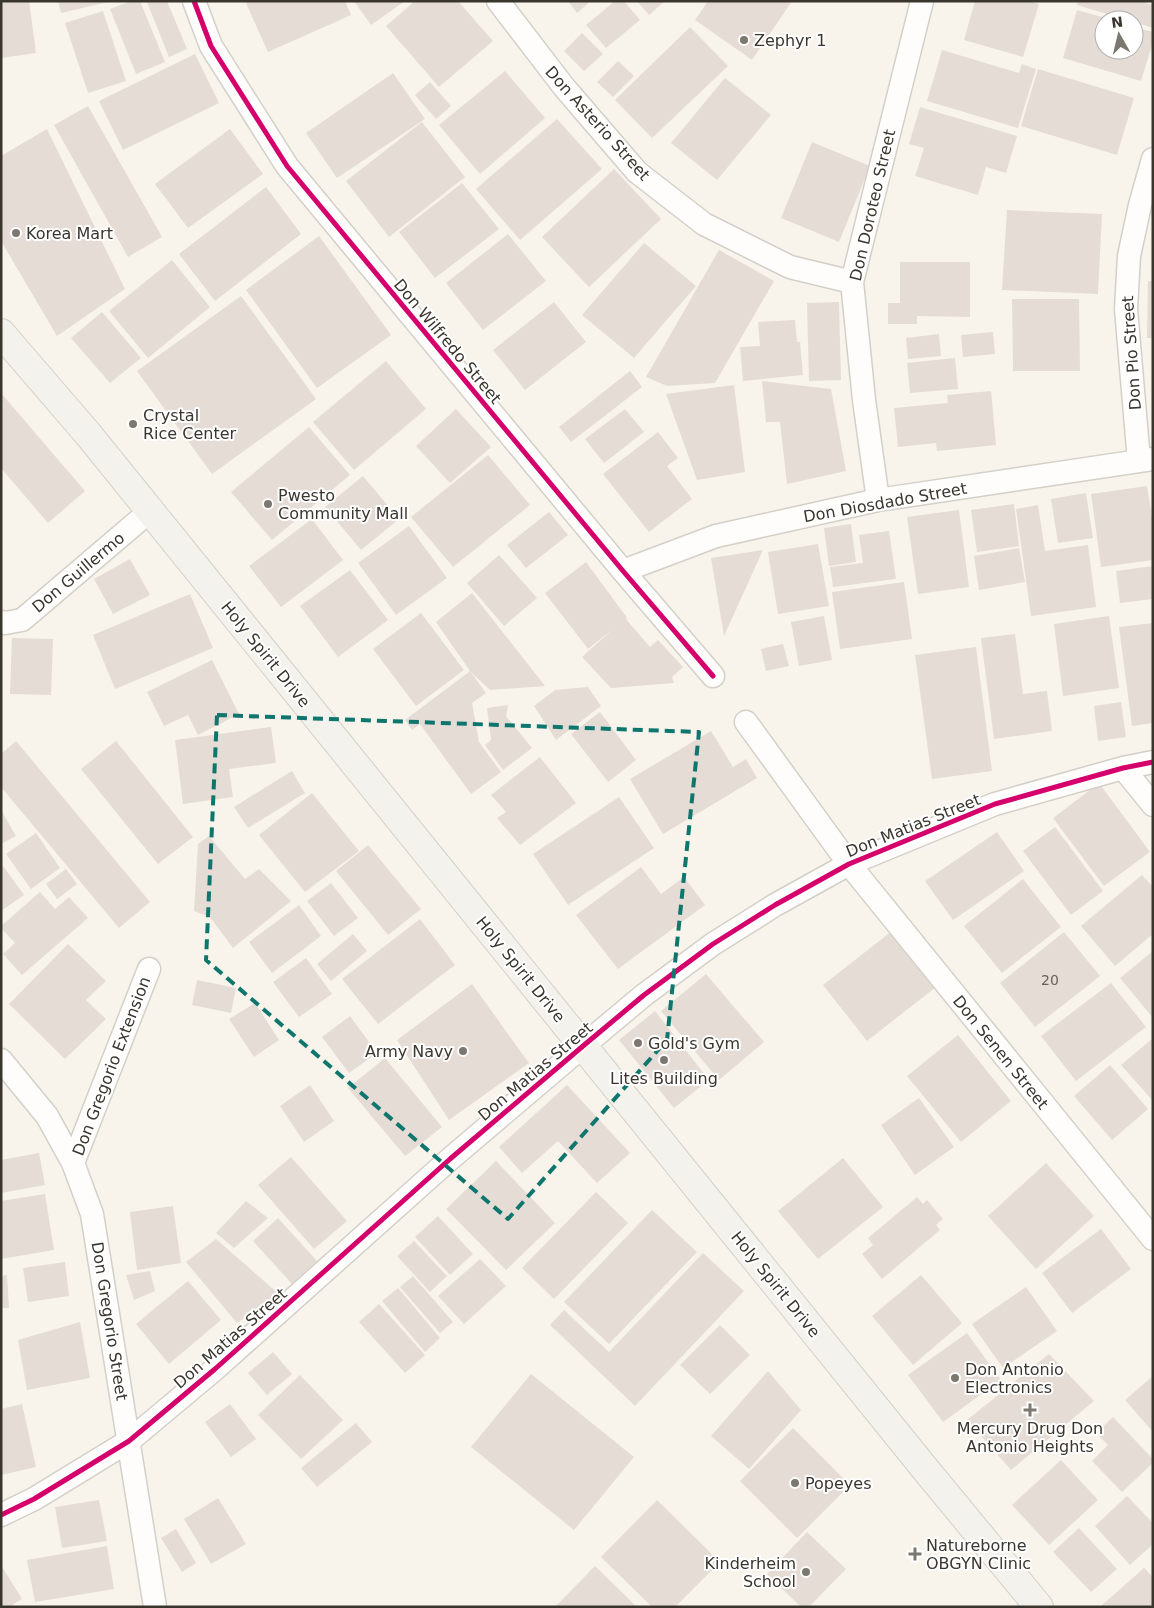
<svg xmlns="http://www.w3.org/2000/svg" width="1154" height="1608" viewBox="0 0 1154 1608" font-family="'DejaVu Sans',sans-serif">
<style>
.building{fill:#e5dcd5}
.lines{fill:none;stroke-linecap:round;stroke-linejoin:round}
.minor-casing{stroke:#d3d0c8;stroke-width:25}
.secondary-casing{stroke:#d3d0c8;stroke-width:30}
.minor{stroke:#fefdfc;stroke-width:22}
.secondary{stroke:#f4f2ed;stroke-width:28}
.cycleway-casing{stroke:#fff;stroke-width:8}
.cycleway{stroke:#d6006c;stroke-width:5}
.marked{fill:none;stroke:#0f766e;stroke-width:4;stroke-dasharray:10 6;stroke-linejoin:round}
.poi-dot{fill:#7c7870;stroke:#fff;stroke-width:2}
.labels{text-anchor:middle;stroke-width:4;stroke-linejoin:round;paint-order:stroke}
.number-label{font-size:14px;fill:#66615a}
.poi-label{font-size:16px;fill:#3a362e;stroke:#fff;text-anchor:start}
.street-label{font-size:16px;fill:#3a362e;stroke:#fff}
</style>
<rect width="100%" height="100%" fill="#f8f4eb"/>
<path class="building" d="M 4,1 L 29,1 L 36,53 L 1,58 L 1,2 Z
M 58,1 L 108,1 L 108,2 L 61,13 Z
M 131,1 L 140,1 L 165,62 L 136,74 L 110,9 Z
M 148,1 L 167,1 L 187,49 L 169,57 L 147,2 Z
M 245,1 L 345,1 L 351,15 L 268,52 Z
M 354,1 L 405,1 L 371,25 Z
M 415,1 L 458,1 L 493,41 L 439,87 L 386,26 Z
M 568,1 L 591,1 L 577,13 Z
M 615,1 L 624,1 L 640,20 L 606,48 L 586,25 Z
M 637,1 L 665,1 L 649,15 Z
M 708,1 L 792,1 L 752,60 L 695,20 Z
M 975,1 L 1029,1 L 1039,4 L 1023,57 L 964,40 Z
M 1078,1 L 1146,1 L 1146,3 L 1153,5 L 1153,28 L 1134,22 L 1134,20 L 1127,20 L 1077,5 Z
M 1077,10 L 1109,19 L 1104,20 L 1104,50 L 1134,50 L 1134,27 L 1153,32 L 1153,42 L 1141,81 L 1063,58 Z
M 103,11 L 126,81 L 88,93 L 65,23 Z
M 690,27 L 728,66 L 652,138 L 615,100 Z
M 582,33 L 603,54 L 584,71 L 564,51 Z
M 942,50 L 1019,73 L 1022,64 L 1036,69 L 1018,128 L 927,101 Z
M 195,54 L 219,103 L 123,150 L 99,101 Z
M 618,61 L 634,76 L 613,97 L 597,82 Z
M 1038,69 L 1134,98 L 1117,155 L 1021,126 Z
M 505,71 L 545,118 L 480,174 L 439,125 Z
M 393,73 L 425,119 L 337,178 L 306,133 Z
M 725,78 L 771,115 L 717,180 L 671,143 Z
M 430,82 L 451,106 L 436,119 L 415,95 Z
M 88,106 L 162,237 L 128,257 L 54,125 Z
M 920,107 L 1017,136 L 1006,173 L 986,167 L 978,195 L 915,176 L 924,148 L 909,144 Z
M 557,119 L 602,169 L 520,240 L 476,189 Z
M 422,122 L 465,177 L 389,237 L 346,181 Z
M 47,129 L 125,289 L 57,336 L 1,241 L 1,156 Z
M 230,129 L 263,174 L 188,228 L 155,184 Z
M 812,142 L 870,166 L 839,242 L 781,218 Z
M 614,169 L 661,219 L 589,287 L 542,237 Z
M 462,183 L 499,229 L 435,278 L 399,232 Z
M 266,187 L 301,234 L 215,301 L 179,254 Z
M 1007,210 L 1102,214 L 1098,294 L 1002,290 Z
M 508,234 L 546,281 L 483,330 L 446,283 Z
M 319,236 L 391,335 L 317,388 L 246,290 Z
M 644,243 L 696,286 L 634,358 L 582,315 Z
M 719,250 L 774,281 L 715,383 L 667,386 L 646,377 Z
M 172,260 L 210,307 L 148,358 L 109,311 Z
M 900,262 L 970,262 L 970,317 L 917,316 L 917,324 L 888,324 L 888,303 L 900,303 Z
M 1148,281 L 1153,281 L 1153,338 L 1147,338 Z
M 241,296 L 316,399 L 212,474 L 137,371 Z
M 1012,299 L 1079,299 L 1080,371 L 1013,371 Z
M 554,302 L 586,342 L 525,390 L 493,350 Z
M 839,302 L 841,380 L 809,381 L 807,303 Z
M 102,312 L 141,358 L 110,383 L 71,338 Z
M 795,320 L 797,342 L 800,342 L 803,375 L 743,381 L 740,347 L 760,346 L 758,322 Z
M 993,332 L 995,354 L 963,357 L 961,335 Z
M 939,334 L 941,356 L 908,359 L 906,338 Z
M 955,358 L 958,389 L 910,393 L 907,363 Z
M 386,361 L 426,409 L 354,470 L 313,422 Z
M 630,371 L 642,387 L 571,442 L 559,427 Z
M 762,381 L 831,389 L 846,471 L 787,484 L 780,422 L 766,422 Z
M 734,385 L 745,472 L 697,480 L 666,394 Z
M 991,391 L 996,445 L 937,451 L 936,443 L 898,447 L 894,408 L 948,403 L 947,395 Z
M 1,393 L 85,491 L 48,523 L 1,468 Z
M 456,409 L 491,447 L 450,483 L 416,446 Z
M 625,409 L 644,432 L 604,463 L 585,439 Z
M 309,427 L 350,475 L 272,540 L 231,492 Z
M 658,432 L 678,458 L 667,466 L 692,499 L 649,532 L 603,474 Z
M 488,455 L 530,505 L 453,567 L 411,517 Z
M 363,476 L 399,519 L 361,550 L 325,507 Z
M 1147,486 L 1153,524 L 1153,560 L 1101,567 L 1091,494 Z
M 1086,493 L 1093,538 L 1058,543 L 1051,499 Z
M 1014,504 L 1019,546 L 977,552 L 971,510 Z
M 1038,505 L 1045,551 L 1088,545 L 1096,607 L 1031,616 L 1016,509 Z
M 959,510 L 969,587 L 918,594 L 907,517 Z
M 549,512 L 568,535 L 526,568 L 507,545 Z
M 312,519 L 343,560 L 281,607 L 249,566 Z
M 851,524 L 856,562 L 829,566 L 824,528 Z
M 409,526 L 447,578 L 396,615 L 358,563 Z
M 889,531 L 896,579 L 833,587 L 830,567 L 863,563 L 859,535 Z
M 818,544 L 829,606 L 778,614 L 768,552 Z
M 1019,548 L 1025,582 L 979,590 L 974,556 Z
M 763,550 L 724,636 L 711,558 Z
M 499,555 L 537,598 L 504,626 L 467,583 Z
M 130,559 L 150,595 L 113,614 L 94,579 Z
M 586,562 L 628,619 L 625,618 L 650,647 L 658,640 L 683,667 L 672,677 L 674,683 L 611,688 L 582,657 L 613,629 L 588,649 L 545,593 Z
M 1153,566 L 1153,599 L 1120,603 L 1116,571 Z
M 350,570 L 388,620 L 338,657 L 300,606 Z
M 904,582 L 912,639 L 840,649 L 832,592 Z
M 472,593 L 545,686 L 490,690 L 470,671 L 436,622 Z
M 190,594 L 213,648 L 115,689 L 93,635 Z
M 421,613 L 464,670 L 416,706 L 373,649 Z
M 824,616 L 832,660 L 799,666 L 791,622 Z
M 1109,616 L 1119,688 L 1063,696 L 1054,624 Z
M 1153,623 L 1153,723 L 1132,726 L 1119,627 Z
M 1015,634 L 1023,694 L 1047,691 L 1052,731 L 994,739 L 981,638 Z
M 12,638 L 53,639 L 51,695 L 10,694 Z
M 783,644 L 789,666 L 766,671 L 761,649 Z
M 976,647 L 992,771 L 932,779 L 915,655 Z
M 212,660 L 239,714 L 198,735 L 188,715 L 164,726 L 147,692 Z
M 470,671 L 486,693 L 472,703 L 479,742 L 501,772 L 471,794 L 420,724 L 412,730 L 405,720 Z
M 588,687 L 601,706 L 556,740 L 534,706 L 555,690 Z
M 1121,702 L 1126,737 L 1098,741 L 1094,706 Z
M 508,705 L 506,716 L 532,748 L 503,770 L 485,745 L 491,740 L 487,708 Z
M 600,712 L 636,760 L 608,782 L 571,734 Z
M 271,727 L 276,763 L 229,769 L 233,797 L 183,804 L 175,740 Z
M 711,731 L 733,767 L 746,759 L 757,778 L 663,834 L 630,779 Z
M 16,741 L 150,902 L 119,928 L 1,787 L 1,754 Z
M 116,741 L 193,837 L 158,864 L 81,769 Z
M 540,757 L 576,803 L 520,845 L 497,818 L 506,812 L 491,795 Z
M 292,771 L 305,793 L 248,828 L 234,807 Z
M 1099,783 L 1150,852 L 1104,886 L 1053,818 Z
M 312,793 L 359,851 L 305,892 L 259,835 Z
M 619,797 L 654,848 L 568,905 L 533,854 Z
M 1,810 L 16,836 L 1,844 Z
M 1055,827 L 1103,891 L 1071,915 L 1023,851 Z
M 997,832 L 1024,871 L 953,920 L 925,881 Z
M 36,833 L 60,868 L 31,889 L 6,854 Z
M 209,836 L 245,879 L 259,869 L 291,901 L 233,948 L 210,917 L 194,911 L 198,844 Z
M 368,845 L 421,909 L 388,935 L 336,871 Z
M 1,863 L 24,895 L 1,911 Z
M 641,867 L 661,894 L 684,877 L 705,905 L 618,969 L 576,915 Z
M 66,869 L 77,884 L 57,899 L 46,884 Z
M 1142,875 L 1153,887 L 1153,934 L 1115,966 L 1081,926 Z
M 1023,879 L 1061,927 L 1002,973 L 964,926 Z
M 331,883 L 358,918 L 334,936 L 307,901 Z
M 40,892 L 55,909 L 69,897 L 88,918 L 22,975 L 3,954 L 15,943 L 1,928 L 1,926 Z
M 299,905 L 321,936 L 272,973 L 249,942 Z
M 420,919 L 455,965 L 378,1024 L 342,979 Z
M 892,931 L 936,987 L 867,1041 L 823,985 Z
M 1064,932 L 1100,976 L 1035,1027 L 1000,983 Z
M 353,934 L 367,951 L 331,981 L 317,964 Z
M 68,944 L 106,981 L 86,1000 L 106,1019 L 65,1059 L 9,1004 Z
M 1153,951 L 1153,1018 L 1120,978 Z
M 306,958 L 332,994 L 299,1017 L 273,982 Z
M 706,974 L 764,1042 L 719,1080 L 661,1011 Z
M 197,980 L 236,988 L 231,1013 L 192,1005 Z
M 1111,983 L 1146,1027 L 1076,1081 L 1041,1036 Z
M 472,984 L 529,1063 L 449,1120 L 397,1040 Z
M 255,1003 L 279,1040 L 254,1057 L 229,1019 Z
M 655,1011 L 709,1080 L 674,1108 L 619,1040 Z
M 350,1016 L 377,1053 L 349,1073 L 322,1037 Z
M 958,1035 L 1011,1101 L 961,1142 L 907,1076 Z
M 1153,1038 L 1153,1101 L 1121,1065 Z
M 385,1058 L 442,1127 L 405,1156 L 348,1088 Z
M 1110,1065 L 1148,1109 L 1112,1140 L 1074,1096 Z
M 310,1085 L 334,1121 L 304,1142 L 280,1106 Z
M 567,1085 L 630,1153 L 597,1183 L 558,1141 L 522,1173 L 499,1147 Z
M 919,1098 L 954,1147 L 915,1175 L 881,1125 Z
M 39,1153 L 45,1185 L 1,1193 L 1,1160 Z
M 291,1157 L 347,1221 L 314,1249 L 258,1185 Z
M 843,1158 L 883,1207 L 818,1259 L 778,1211 Z
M 496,1161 L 555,1223 L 506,1270 L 446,1209 Z
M 1046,1163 L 1094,1216 L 1036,1269 L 988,1216 Z
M 596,1192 L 628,1223 L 554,1299 L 522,1268 Z
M 45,1194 L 54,1250 L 1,1259 L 1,1201 Z
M 917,1197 L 923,1204 L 927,1200 L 943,1219 L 936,1225 L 940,1230 L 882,1279 L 862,1254 L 873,1245 L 868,1238 Z
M 246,1201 L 268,1218 L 234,1248 L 216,1233 Z
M 173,1206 L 181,1263 L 137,1270 L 130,1212 Z
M 652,1210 L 697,1252 L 609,1344 L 564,1302 Z
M 438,1216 L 473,1254 L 450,1275 L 415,1237 Z
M 278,1218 L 317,1261 L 292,1284 L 253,1241 Z
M 1101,1229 L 1131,1269 L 1072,1313 L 1042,1273 Z
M 216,1239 L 279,1294 L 237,1323 L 186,1262 Z
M 414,1241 L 447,1276 L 430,1292 L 397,1256 Z
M 703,1253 L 744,1291 L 635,1406 L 550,1325 L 564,1310 L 609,1352 Z
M 480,1259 L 506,1286 L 464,1324 L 438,1296 Z
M 65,1262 L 69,1296 L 28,1302 L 23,1268 Z
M 150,1271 L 155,1291 L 134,1300 L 126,1275 Z
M 7,1275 L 9,1308 L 1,1308 L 1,1276 Z
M 921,1275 L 962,1323 L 913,1365 L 872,1316 Z
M 413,1276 L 453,1322 L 440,1333 L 400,1287 Z
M 188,1281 L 221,1320 L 169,1364 L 136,1324 Z
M 1026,1287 L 1057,1331 L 1003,1368 L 972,1324 Z
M 398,1288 L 440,1338 L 425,1352 L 382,1301 Z
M 379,1304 L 425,1355 L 405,1373 L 359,1322 Z
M 80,1322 L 90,1378 L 27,1390 L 18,1340 Z
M 720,1325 L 750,1355 L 710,1394 L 680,1365 Z
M 967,1333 L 1001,1380 L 943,1422 L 908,1375 Z
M 273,1352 L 292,1374 L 267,1395 L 248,1373 Z
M 1049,1354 L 1094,1401 L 1011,1470 L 967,1420 Z
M 768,1371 L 801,1410 L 749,1469 L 711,1436 Z
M 531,1374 L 634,1457 L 574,1530 L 471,1447 Z
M 300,1375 L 343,1420 L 301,1459 L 258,1415 Z
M 1153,1376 L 1153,1432 L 1125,1400 Z
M 22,1404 L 36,1467 L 1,1475 L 1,1409 Z
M 230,1404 L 256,1439 L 231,1457 L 205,1422 Z
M 1113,1417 L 1153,1459 L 1153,1463 L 1122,1492 L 1092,1461 L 1108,1445 L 1096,1433 Z
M 356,1423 L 372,1442 L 317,1487 L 301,1468 Z
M 793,1428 L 850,1485 L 797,1538 L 740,1481 Z
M 1061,1460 L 1098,1500 L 1049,1545 L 1012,1505 Z
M 1127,1496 L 1153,1523 L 1153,1544 L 1130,1565 L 1095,1526 Z
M 218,1498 L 246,1544 L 211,1564 L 184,1519 Z
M 99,1500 L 107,1541 L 62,1548 L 55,1507 Z
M 657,1500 L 720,1562 L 675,1607 L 652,1607 L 601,1557 Z
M 1079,1528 L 1117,1569 L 1091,1592 L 1053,1552 Z
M 176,1529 L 196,1563 L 182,1572 L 161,1538 Z
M 807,1532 L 846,1569 L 809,1607 L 801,1607 L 767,1574 Z
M 107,1546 L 114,1589 L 35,1602 L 27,1560 Z
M 1,1565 L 22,1599 L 9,1607 L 1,1607 Z
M 595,1566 L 637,1607 L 555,1607 Z
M 1144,1568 L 1153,1577 L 1153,1604 L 1150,1607 L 1100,1607 Z"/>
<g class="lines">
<defs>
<path id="minor" d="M 194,1 L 211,46 L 287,166 L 623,571 L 713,676
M 498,1 L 564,87 L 637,172 L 704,224 L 790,267 L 852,282
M 1139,461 L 1126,309 L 1129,256 L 1140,205 L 1153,159
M 878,500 L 864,400 L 852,282 L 922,1
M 623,571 L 716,536 L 878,500 L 1153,459
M 1,622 L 5,623 L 22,620 L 150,511
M 746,722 L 849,864 L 1153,1239
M 1123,768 L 1153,805
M 1,1060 L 47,1116 L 73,1163 L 92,1214 L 155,1607
M 73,1163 L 149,969
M 1,1515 L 34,1499 L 129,1441 L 215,1369 L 450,1159 L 583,1046 L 644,995 L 713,944 L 775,905 L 849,864 L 995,804 L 1123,768 L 1153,762"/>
<path id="secondary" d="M 1,333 L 88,434 L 926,1470 L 1039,1607"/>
</defs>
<use href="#minor" class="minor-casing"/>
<use href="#secondary" class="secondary-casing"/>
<use href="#minor" class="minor"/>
<use href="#secondary" class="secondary"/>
<defs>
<path id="cycleway" d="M 194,1 L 211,46 L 287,166 L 623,571 L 713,676
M 1,1515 L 34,1499 L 129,1441 L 215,1369 L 450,1159 L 583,1046 L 644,995 L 713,944 L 775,905 L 849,864 L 995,804 L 1123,768 L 1153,762"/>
</defs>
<use href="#cycleway" class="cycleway-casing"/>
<use href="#cycleway" class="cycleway"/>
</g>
<path class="marked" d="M 217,715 L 699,732 L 667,1040 L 508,1219 L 206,960 Z"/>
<g class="poi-dot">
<circle cx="744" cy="40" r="5"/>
<circle cx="16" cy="233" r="5"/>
<circle cx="133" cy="424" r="5"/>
<circle cx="268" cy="504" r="5"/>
<circle cx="638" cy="1043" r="5"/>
<circle cx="463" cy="1051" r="5"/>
<circle cx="664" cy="1060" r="5"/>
<circle cx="955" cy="1378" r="5"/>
<path d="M1027.5 1402.5h5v5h5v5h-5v5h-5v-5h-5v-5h5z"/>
<circle cx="795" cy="1483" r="5"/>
<path d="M912.5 1546.5h5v5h5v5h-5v5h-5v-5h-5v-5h5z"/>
<circle cx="806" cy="1572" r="5"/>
</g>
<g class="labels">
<g class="number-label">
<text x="1050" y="985">20</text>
</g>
<g class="poi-label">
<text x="754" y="46">Zephyr 1</text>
<text x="26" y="239">Korea Mart</text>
<text x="143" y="421">Crystal<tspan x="143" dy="18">Rice Center</tspan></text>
<text x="278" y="501">Pwesto<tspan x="278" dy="18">Community Mall</tspan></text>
<text x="648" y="1049">Gold's Gym</text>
<text x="453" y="1057" text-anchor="end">Army Navy</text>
<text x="664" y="1084" text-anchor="middle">Lites Building</text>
<text x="965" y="1375">Don Antonio<tspan x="965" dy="18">Electronics</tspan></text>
<text x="1030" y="1434" text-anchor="middle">Mercury Drug Don<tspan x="1030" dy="18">Antonio Heights</tspan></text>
<text x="805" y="1489">Popeyes</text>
<text x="926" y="1551">Natureborne<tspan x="926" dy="18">OBGYN Clinic</tspan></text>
<text x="796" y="1569" text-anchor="end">Kinderheim<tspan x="796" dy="18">School</tspan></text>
</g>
<g class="street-label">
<text transform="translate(598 123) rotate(48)" y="6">Don Asterio Street</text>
<text transform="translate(872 205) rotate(-77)" y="6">Don Doroteo Street</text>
<text transform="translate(448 341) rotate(50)" y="6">Don Wilfredo Street</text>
<text transform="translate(1131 353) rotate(-94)" y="6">Don Pio Street</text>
<text transform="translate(885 502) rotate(-10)" y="6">Don Diosdado Street</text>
<text transform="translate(78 572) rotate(-40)" y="6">Don Guillermo</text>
<text transform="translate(266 654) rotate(51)" y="6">Holy Spirit Drive</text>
<text transform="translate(913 825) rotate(-22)" y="6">Don Matias Street</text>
<text transform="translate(521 969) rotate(51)" y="6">Holy Spirit Drive</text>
<text transform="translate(1001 1052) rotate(51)" y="6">Don Senen Street</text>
<text transform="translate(111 1066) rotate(-69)" y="6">Don Gregorio Extension</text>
<text transform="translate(535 1071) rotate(-40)" y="6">Don Matias Street</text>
<text transform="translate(776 1284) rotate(51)" y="6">Holy Spirit Drive</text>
<text transform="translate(110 1321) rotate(81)" y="6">Don Gregorio Street</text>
<text transform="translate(230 1338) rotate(-41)" y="6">Don Matias Street</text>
</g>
</g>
<rect width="1154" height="1608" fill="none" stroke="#3a362e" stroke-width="5"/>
<g transform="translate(1119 35) rotate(352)"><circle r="24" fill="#ffffff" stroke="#b0afab"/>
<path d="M0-4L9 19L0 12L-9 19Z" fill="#7c7870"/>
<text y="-8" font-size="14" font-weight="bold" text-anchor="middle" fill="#3a362e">N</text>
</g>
</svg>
